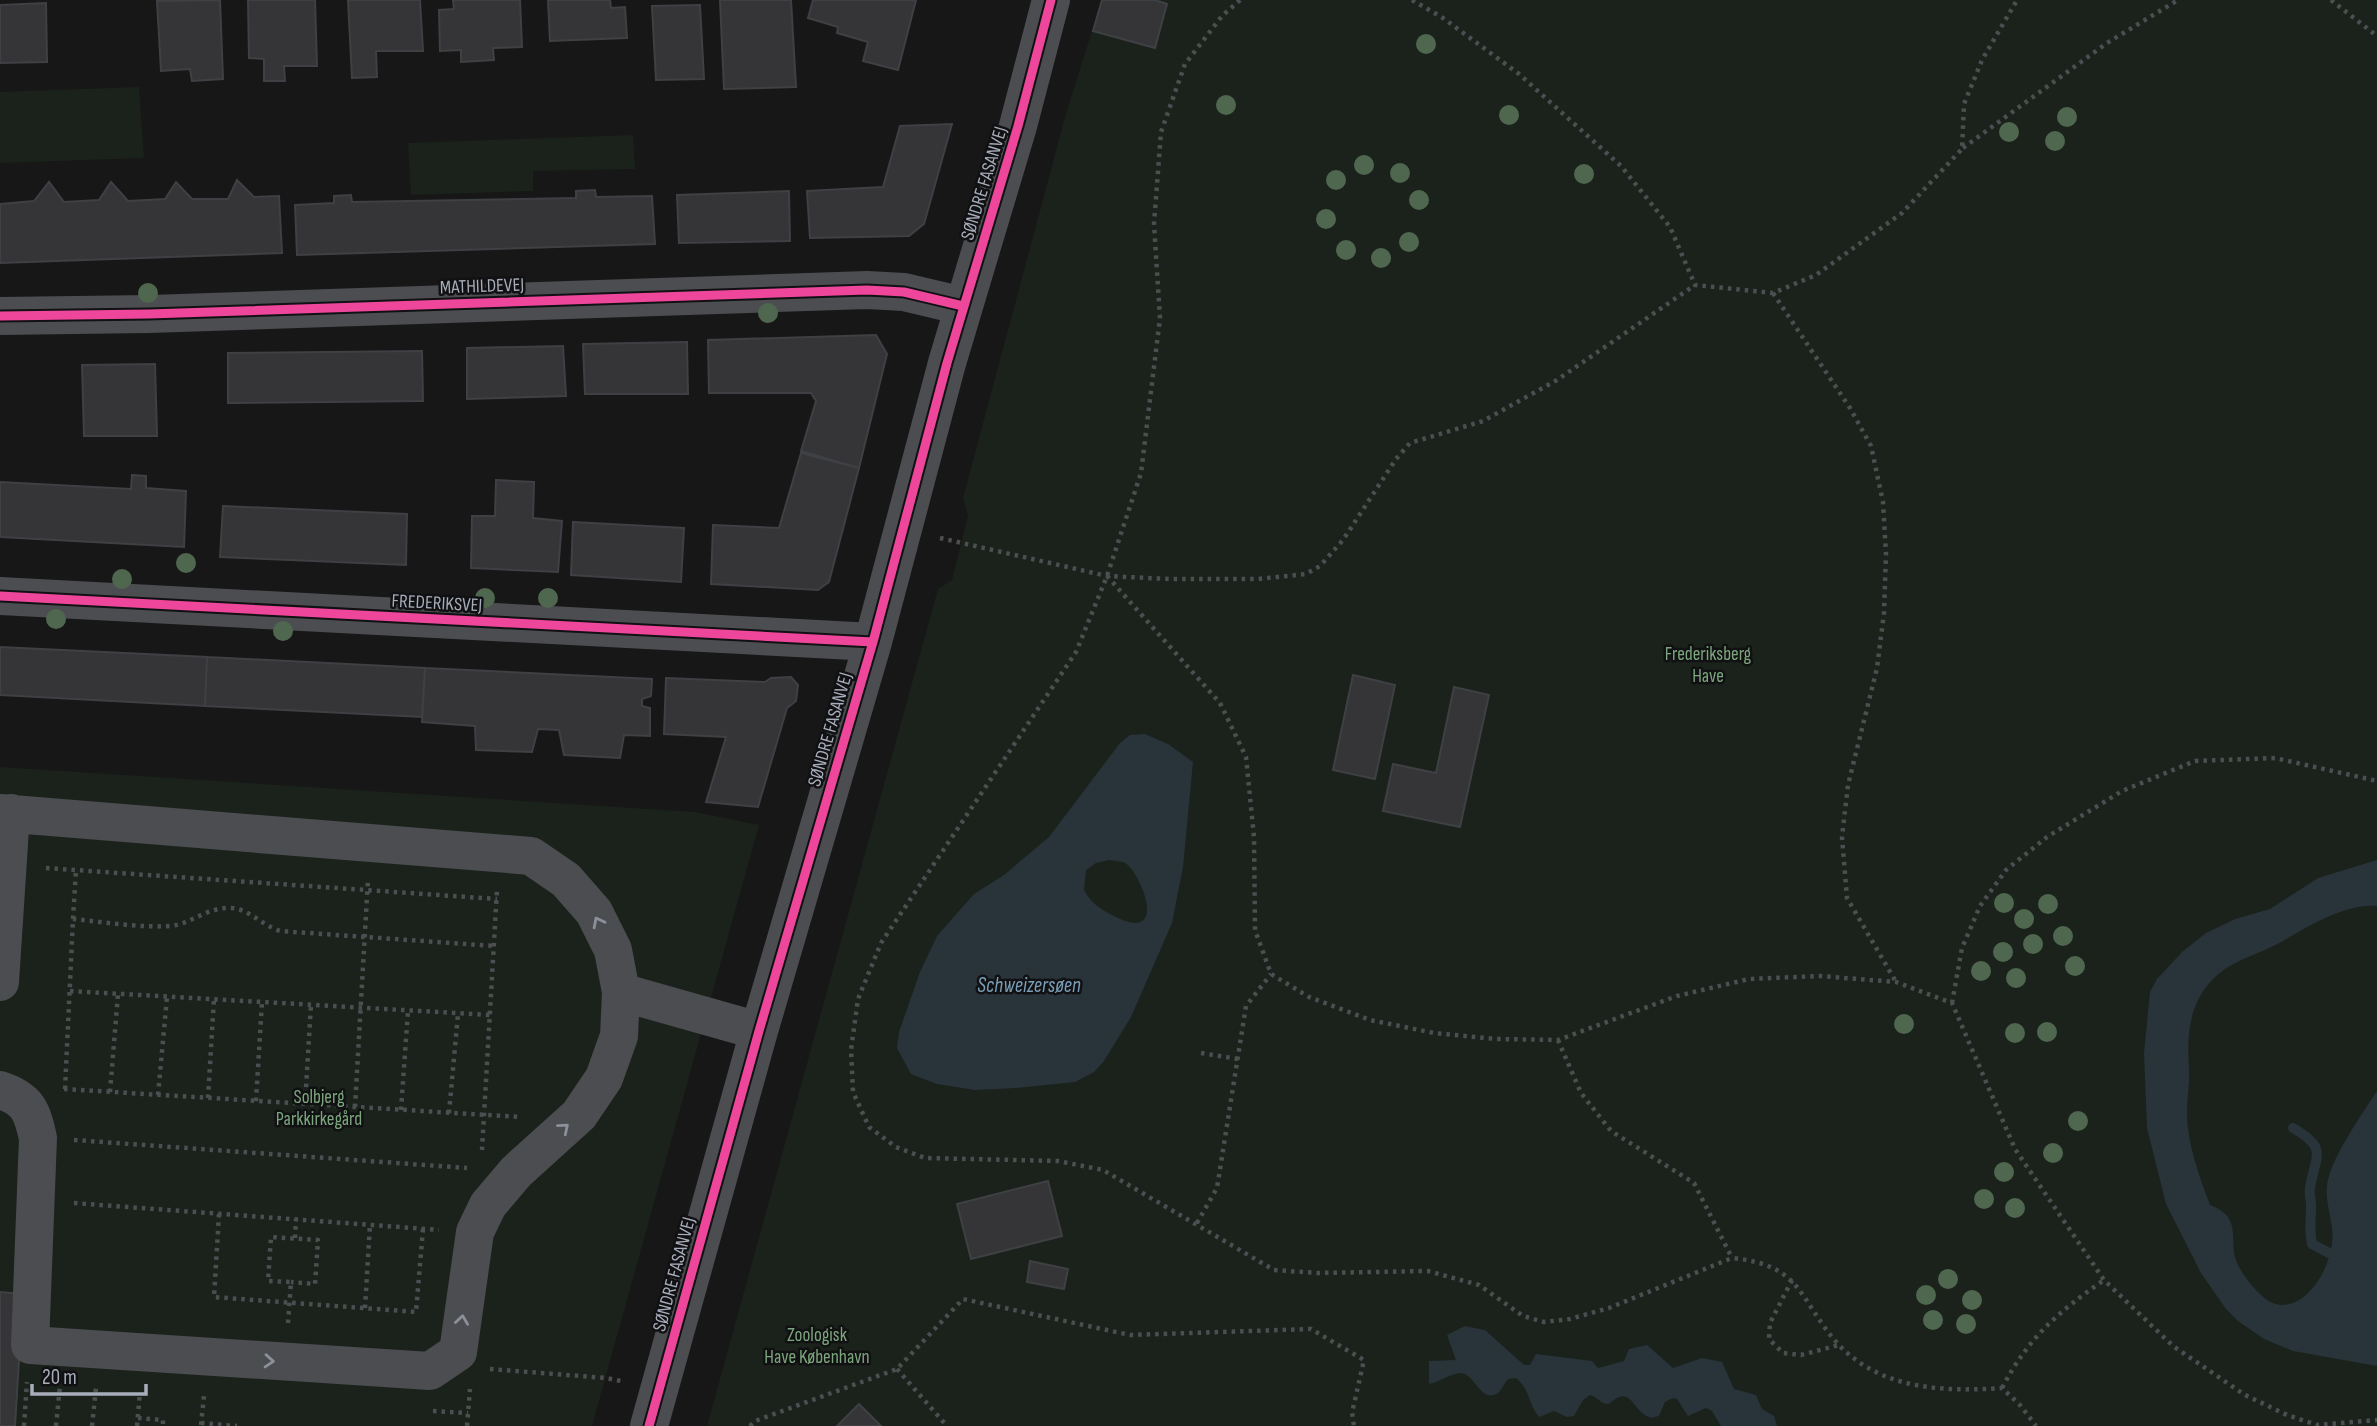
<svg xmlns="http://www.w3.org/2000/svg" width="2377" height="1426" viewBox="0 0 2377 1426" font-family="'Sofia Sans Condensed',sans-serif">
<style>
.green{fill:#1a221b}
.water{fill:#29333a;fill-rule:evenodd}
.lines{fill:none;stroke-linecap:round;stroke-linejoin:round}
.stream{stroke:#29333a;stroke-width:10}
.building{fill:#353537;stroke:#3f4044;stroke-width:2}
.path{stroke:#4d4e52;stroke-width:4.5;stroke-dasharray:3.5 5;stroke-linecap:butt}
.minor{stroke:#4b4d50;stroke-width:38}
.cycleway-casing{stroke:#111113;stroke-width:13}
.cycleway{stroke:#ed469a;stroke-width:9}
.tree{fill:#4f664f}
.oneway{stroke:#8b909a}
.labels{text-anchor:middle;stroke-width:5;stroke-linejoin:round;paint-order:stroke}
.street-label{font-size:19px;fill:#a7adba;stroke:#111113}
.park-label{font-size:19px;fill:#7ca67d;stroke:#111113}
.water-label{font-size:21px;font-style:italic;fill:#7a9eb8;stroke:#111113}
</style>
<rect width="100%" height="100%" fill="#171717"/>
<path class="green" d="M 1102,0 L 2377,0 L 2377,1426 L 707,1426 L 938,589 L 952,580 L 968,516 L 963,498 L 1067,110 Z
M 139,87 L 144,158 L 0,163 L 0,92 Z
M 633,135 L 635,169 L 533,171 L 533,191 L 411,195 L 408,143 Z
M 0,767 L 695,812 L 759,825 L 592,1426 L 0,1426 Z"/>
<path class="water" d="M 1145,734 L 1168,744 L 1193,762 L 1183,867 L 1172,923 L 1131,1017 L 1104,1061 L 1094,1072 L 1075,1082 L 1016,1088 L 975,1090 L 937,1084 L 911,1074 L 897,1048 L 899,1032 L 920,972 L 937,936 L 974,894 L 1004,875 L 1049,837 L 1120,743 L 1130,735 ZM 1109,860 C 1114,861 1121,861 1125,863 C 1141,872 1171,947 1112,915 C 1099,908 1091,903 1084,890 L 1086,870 L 1096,863 Z
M 2377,860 L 2377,906 C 2347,903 2308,926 2283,941 C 2259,955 2233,959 2213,979 C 2188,1005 2187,1036 2189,1069 C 2190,1083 2187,1098 2187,1112 C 2187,1144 2199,1175 2210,1205 C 2237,1215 2232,1230 2234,1252 C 2235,1268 2261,1301 2276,1304 C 2287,1307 2298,1302 2306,1295 C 2323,1280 2335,1251 2332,1228 C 2330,1211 2324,1197 2328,1180 C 2334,1154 2362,1114 2377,1091 L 2377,1366 L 2293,1351 L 2264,1339 L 2238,1321 L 2226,1309 L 2201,1273 L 2166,1204 L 2147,1128 L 2144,1053 L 2150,992 L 2157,979 L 2182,952 L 2206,933 L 2235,919 L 2270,909 L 2318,878 Z
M 1465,1326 L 1485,1330 L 1524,1365 L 1530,1365 L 1536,1354 L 1592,1361 L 1598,1368 L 1624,1361 L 1629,1349 L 1647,1345 L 1673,1368 L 1702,1358 L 1722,1362 L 1734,1389 L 1756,1395 L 1762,1409 L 1774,1416 L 1777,1426 L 1721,1426 L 1712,1411 L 1706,1408 L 1688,1416 L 1677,1399 L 1673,1398 L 1665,1402 L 1659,1416 L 1651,1418 C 1630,1410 1632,1383 1609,1404 C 1600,1404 1598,1397 1590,1395 L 1583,1400 L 1574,1416 L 1567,1417 L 1554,1411 L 1539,1417 C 1528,1405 1531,1390 1516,1378 L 1508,1379 C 1504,1383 1502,1390 1498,1393 C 1481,1404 1475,1374 1461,1373 C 1452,1373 1439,1382 1429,1384 L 1429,1361 L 1456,1360 L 1447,1335 Z"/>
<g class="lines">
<path class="stream" d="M 2293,1128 C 2329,1149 2315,1155 2310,1188 C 2309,1194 2311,1200 2311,1205 C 2311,1219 2309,1231 2312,1244 L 2329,1253"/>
</g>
<path class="building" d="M 220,0 L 223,79 L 192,81 L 190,69 L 161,71 L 157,1 Z
M 248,0 L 315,0 L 317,66 L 284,66 L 285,81 L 264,81 L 264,59 L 249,58 Z
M 348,0 L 420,0 L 423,51 L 376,51 L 377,77 L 352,78 Z
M 453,0 L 520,0 L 522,47 L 493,48 L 494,60 L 461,62 L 461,50 L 440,51 L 439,10 L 454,9 Z
M 548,0 L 610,0 L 611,8 L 625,7 L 627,38 L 550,41 Z
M 720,0 L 791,0 L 796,87 L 724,89 Z
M 813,0 L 916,0 L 898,70 L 863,61 L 868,42 L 837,33 L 838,27 L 808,18 Z
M 1102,0 L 1155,0 L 1167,4 L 1155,48 L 1093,31 Z
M 46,3 L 47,62 L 0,63 L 0,5 Z
M 700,5 L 704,79 L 656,80 L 652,6 Z
M 952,124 L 924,224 L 909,236 L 810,238 L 807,191 L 883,187 L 900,126 Z
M 237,180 L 254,197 L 279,196 L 282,253 L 0,263 L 0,204 L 34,201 L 49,182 L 64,202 L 99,200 L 111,182 L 128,201 L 165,199 L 176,182 L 192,199 L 228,199 Z
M 595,190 L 596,197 L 652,196 L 655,244 L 297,255 L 295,205 L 334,203 L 334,196 L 351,195 L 352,202 L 576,198 L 576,191 Z
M 789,191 L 790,241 L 679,243 L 677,195 Z
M 876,335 L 887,354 L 859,468 L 801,451 L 816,401 L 811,393 L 709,393 L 708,340 Z
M 687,342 L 688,394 L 585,394 L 583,344 Z
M 563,346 L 566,396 L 467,399 L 467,348 Z
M 422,351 L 423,401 L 228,403 L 228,353 Z
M 155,364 L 157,436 L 84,436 L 82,365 Z
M 801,453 L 859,468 L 829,582 L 818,590 L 711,584 L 713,525 L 779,528 Z
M 132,475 L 146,476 L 146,488 L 186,491 L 184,547 L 0,537 L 0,482 L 131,489 Z
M 496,480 L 534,482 L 533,518 L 562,521 L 558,572 L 471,568 L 472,516 L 495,516 Z
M 223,506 L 407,514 L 406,565 L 220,557 Z
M 573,522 L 684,528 L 681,582 L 571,575 Z
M 0,647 L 207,657 L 205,706 L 0,695 Z
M 207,657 L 425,668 L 422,717 L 205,706 Z
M 425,668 L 652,679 L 651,696 L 642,699 L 642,706 L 650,708 L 650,736 L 624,735 L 620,758 L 564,755 L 559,730 L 538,729 L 532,752 L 476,750 L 475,726 L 422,722 Z
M 1353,675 L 1395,685 L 1375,779 L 1333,770 Z
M 791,677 L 798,685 L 796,701 L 787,708 L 758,807 L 706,802 L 726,737 L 664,734 L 666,678 L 765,682 L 771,678 Z
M 1454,687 L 1489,695 L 1460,827 L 1383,811 L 1393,764 L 1436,773 Z
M 1048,1181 L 1062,1236 L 971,1259 L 957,1204 Z
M 1030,1261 L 1068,1269 L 1064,1289 L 1027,1282 Z
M 0,1292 L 23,1294 L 15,1426 L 0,1426 Z
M 859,1404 L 881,1426 L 837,1426 Z"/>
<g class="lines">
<path class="path" d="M 1240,0 L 1222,16 L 1185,64 L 1161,132 L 1154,224 L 1160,318 L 1141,473 L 1107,576 L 1076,652 L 881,943 L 858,999 L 851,1050 L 853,1092 L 869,1127 L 896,1147 L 925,1158 L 1058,1161 L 1103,1170 L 1274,1270 L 1318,1273 L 1428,1271 L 1479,1285 L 1523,1316 L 1544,1322 L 1570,1319 L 1609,1308 L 1732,1258 C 1803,1265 1798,1299 1838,1344 C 1881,1390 1944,1392 2002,1388 L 2020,1405 L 2036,1426
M 1412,0 L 1443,18 L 1519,74 L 1621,166 L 1670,227 L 1695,285 L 1773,293 L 1816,275 L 1902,213 L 1962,149 L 1964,104 L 1982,60 L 2017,0
M 2331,0 L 2377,36
M 1963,148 L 2107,43 L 2178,0
M 1773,293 L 1850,408 L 1871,446 L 1883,502 L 1886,554 L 1884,613 L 1877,668 L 1848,785 L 1842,837 L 1847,898 L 1896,982
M 940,538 L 1107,576 L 1169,579 L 1258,579 L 1306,574 L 1320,566 L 1343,540 L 1396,459 L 1410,443 L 1483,421 L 1557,380 L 1695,285
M 1107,576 L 1220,703 L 1246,757 L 1254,837 L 1255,930 L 1271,974 L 1309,997 L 1370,1020 L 1434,1033 L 1496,1039 L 1558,1040 L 1677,996 L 1749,979 L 1820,976 L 1896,982 L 1952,1003 L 2015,1149 L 2104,1280 L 2173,1346 L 2245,1395 L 2287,1415 L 2317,1425 L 2377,1420
M 46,868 L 497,899
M 73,919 L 76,870
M 70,991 L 490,1015
M 1952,1003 L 1962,948 L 1980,906 L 2006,870 L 2047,837 L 2122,791 L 2195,761 L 2275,758 L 2377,781
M 1558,1040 L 1581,1093 L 1611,1131 L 1694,1183 L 1732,1258
M 1201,1053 L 1238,1059
M 64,1089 L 520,1117
M 65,1089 L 73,919 C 105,922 138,928 170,926 C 191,924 209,906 232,908 C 250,910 262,925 280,931 L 494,946
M 110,1092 L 118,994
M 158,1095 L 167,997
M 208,1098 L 214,999
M 256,1101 L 262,1002
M 305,1104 L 311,1005
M 355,1107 L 368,879
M 401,1110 L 408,1011
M 449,1113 L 458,1014
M 74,1140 L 467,1168
M 482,1150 L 497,890
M 74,1203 L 439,1230
M 219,1214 L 214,1297 L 416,1312 L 423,1229
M 1197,1223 L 1217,1188 L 1246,1006 L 1271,974
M 295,1238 L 296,1219
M 1792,1280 L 1770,1323 L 1769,1339 L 1783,1353 L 1801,1355 L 1839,1345
M 365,1308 L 370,1224
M 288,1323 L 291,1282 L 268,1281 L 271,1237 L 318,1240 L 315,1284 L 291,1282
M 490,1369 L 606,1378 L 621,1381
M 897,1369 L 947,1426
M 2002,1388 C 2028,1338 2058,1312 2104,1280
M 433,1411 L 468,1413
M 138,1418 L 163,1420 L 163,1426
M 201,1423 L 237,1426
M 201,1425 L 204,1396
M 24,1426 L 27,1382
M 56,1426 L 60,1386
M 92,1426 L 96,1388
M 137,1426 L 140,1392
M 467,1426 L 470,1389
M 750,1426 L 755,1421 L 897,1369 L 963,1299 L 1130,1335 L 1311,1329 L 1364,1360 L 1352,1413 L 1354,1426"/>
<path class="minor" d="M 0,316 L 149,314 L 867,290 L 904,292 L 963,306
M 0,596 L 873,642
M 0,813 L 531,856 L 566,880 L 594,912 L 613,950 L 621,992 L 619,1036 L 604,1078 L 579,1115 L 516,1172 L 488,1205 L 475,1232 L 458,1352 L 430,1371 L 30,1345 L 38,1138 C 32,1111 28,1099 0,1090
M 0,982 L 11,813
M 621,992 L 759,1031
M 649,1426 L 759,1031 L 873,642 L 947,363 L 1018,126 L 1051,0"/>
<defs>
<path id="cycleway" d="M 0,316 L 149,314 L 867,290 L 904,292 L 963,306
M 0,596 L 873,642
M 649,1426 L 759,1031 L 873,642 L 947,363 L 1018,126 L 1051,0"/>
</defs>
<use href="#cycleway" class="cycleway-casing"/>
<use href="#cycleway" class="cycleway"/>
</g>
<g class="tree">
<circle cx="1426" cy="44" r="10"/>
<circle cx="1226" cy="105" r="10"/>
<circle cx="1509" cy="115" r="10"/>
<circle cx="2067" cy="117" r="10"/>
<circle cx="2009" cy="132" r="10"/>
<circle cx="2055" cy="141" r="10"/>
<circle cx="1364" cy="165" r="10"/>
<circle cx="1400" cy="173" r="10"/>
<circle cx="1584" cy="174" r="10"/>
<circle cx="1336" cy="180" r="10"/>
<circle cx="1419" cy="200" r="10"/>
<circle cx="1326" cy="219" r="10"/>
<circle cx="1409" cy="242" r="10"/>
<circle cx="1346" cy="250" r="10"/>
<circle cx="1381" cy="258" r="10"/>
<circle cx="148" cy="293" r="10"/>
<circle cx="768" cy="313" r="10"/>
<circle cx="186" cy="563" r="10"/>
<circle cx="122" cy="579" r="10"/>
<circle cx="485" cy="598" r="10"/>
<circle cx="548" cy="598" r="10"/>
<circle cx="56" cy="619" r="10"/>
<circle cx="283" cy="631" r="10"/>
<circle cx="2004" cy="903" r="10"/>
<circle cx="2048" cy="904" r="10"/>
<circle cx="2024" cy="919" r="10"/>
<circle cx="2063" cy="936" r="10"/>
<circle cx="2033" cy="944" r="10"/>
<circle cx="2003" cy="952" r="10"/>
<circle cx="2075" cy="966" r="10"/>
<circle cx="1981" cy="971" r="10"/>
<circle cx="2016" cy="978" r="10"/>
<circle cx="1904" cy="1024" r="10"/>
<circle cx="2047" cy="1032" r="10"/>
<circle cx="2015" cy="1033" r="10"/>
<circle cx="2078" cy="1121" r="10"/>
<circle cx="2053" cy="1153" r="10"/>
<circle cx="2004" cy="1172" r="10"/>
<circle cx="1984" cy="1199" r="10"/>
<circle cx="2015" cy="1208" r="10"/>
<circle cx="1948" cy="1279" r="10"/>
<circle cx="1926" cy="1295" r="10"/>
<circle cx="1972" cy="1300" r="10"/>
<circle cx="1933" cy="1320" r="10"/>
<circle cx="1966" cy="1324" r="10"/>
</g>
<defs><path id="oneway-chevron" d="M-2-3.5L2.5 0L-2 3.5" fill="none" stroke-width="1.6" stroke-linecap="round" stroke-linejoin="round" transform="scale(1.75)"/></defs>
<g class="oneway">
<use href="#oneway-chevron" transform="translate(598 922) rotate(-117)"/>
<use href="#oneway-chevron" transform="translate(564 1128) rotate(-40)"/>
<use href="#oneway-chevron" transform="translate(462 1320) rotate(-82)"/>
<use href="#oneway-chevron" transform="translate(269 1361) rotate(4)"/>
</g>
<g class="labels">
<g class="street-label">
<text transform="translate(983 183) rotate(-73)" y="7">SØNDRE FASANVEJ</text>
<text transform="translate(482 285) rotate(-2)" y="7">MATHILDEVEJ</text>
<text transform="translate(437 602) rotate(3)" y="7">FREDERIKSVEJ</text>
<text transform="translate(829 729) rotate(-74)" y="7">SØNDRE FASANVEJ</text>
<text transform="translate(673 1274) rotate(-75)" y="7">SØNDRE FASANVEJ</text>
</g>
<g class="park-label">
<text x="1708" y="660">Frederiksberg<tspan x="1708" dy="22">Have</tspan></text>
<text x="319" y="1103">Solbjerg<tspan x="319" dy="22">Parkkirkegård</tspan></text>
<text x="817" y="1341">Zoologisk<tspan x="817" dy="22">Have København</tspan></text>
</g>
<g class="water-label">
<text x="1029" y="992">Schweizersøen</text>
</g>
</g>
<path d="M32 1384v10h114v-10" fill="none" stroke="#a7adba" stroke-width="3.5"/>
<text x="42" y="1384" font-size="21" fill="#a7adba" stroke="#111113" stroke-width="5" paint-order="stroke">20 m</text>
</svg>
